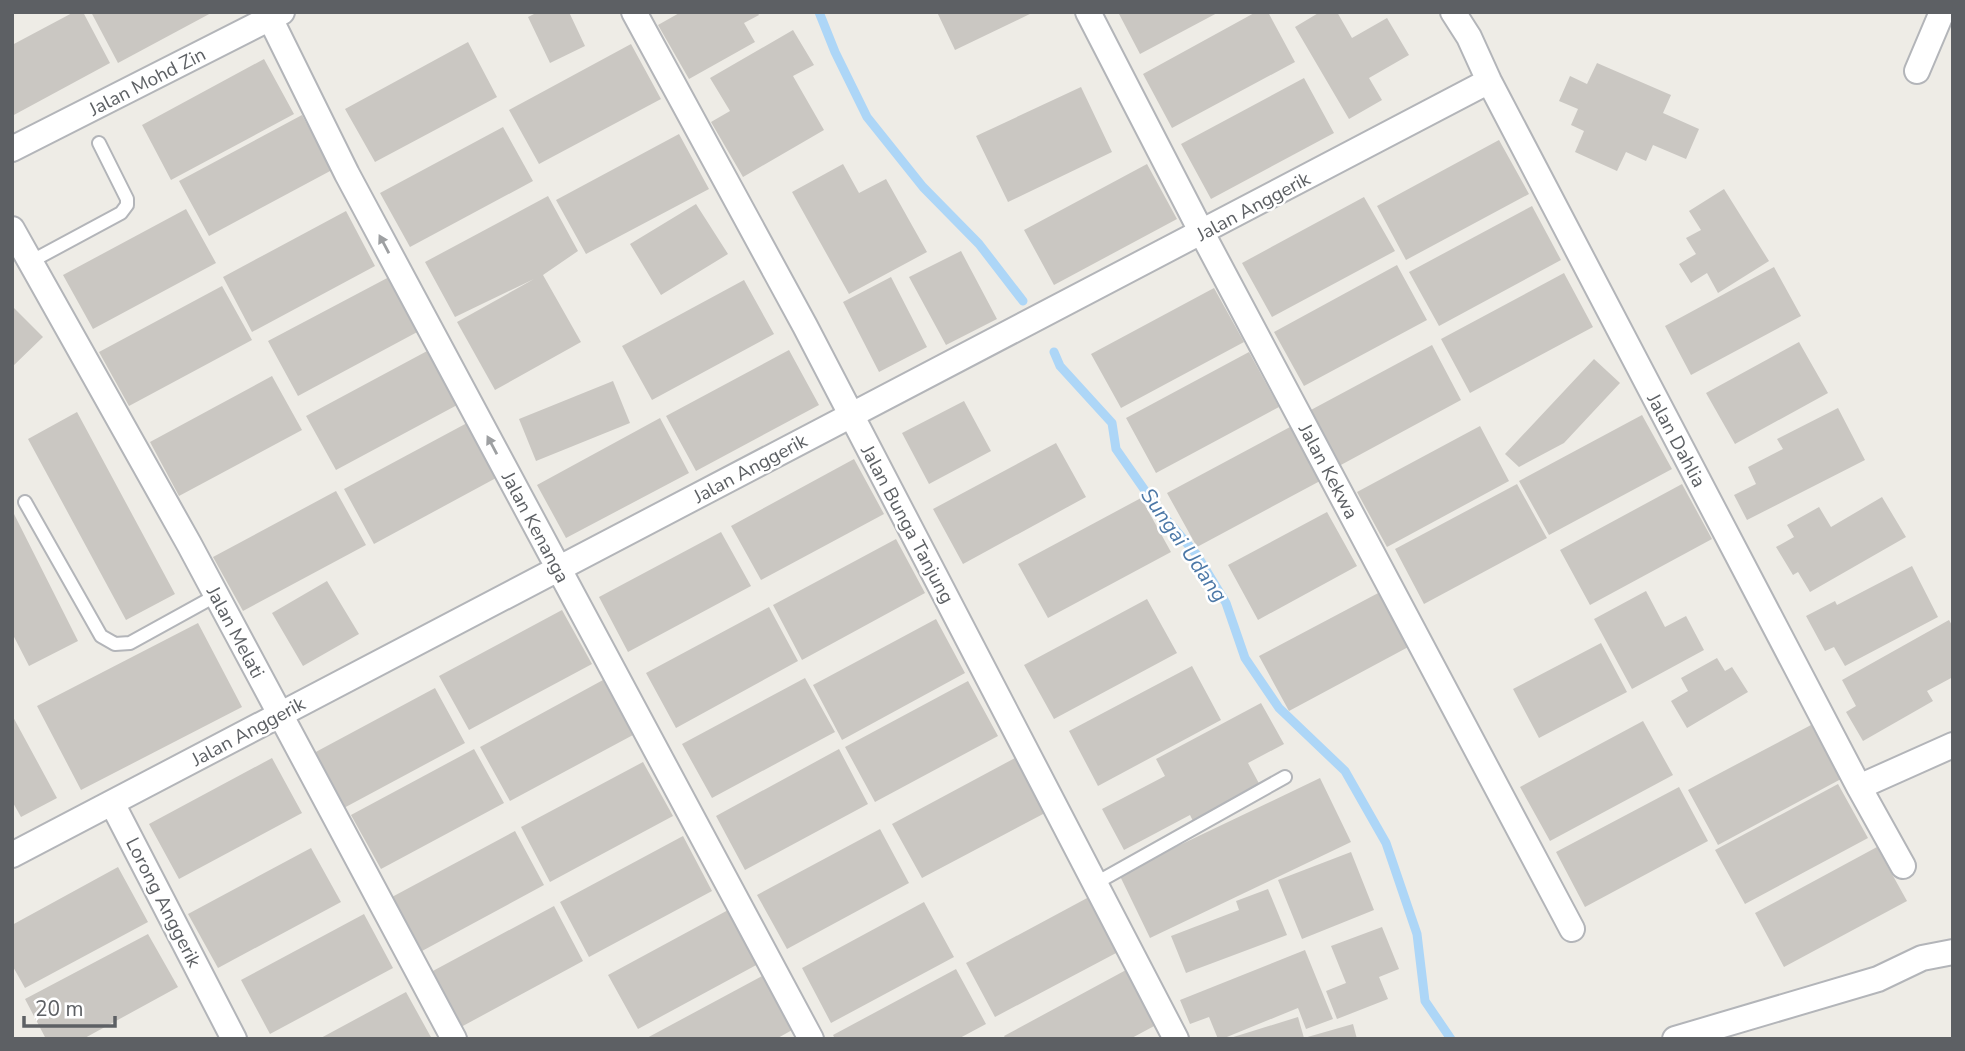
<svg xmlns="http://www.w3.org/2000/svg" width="1965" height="1051" viewBox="0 0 1965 1051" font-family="'Nunito Sans',sans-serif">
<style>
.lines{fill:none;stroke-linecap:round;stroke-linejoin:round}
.stream{stroke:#add6f7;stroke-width:9}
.building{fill:#cac7c2}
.lane-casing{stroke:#b3b5b9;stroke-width:16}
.street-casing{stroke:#b3b5b9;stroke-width:28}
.lane{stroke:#fff;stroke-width:12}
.street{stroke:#fff;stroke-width:24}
.oneway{fill:#9ea0a2}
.labels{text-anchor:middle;stroke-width:5;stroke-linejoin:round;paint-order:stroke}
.street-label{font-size:19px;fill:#5d6064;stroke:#fff}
.water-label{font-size:21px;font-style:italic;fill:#4c78a7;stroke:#fff}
</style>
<rect width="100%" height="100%" fill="#eeece6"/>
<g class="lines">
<path class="stream" d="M 819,12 L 835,52 L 867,117 L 923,187 L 979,244 L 1023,301
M 1054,352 L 1060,366 L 1112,423 L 1116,449 L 1160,512 L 1197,555 L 1226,603 L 1245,658 L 1279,708 L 1345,771 L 1386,843 L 1417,934 L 1425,1001 L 1451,1039"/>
</g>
<path class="building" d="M 74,12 L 83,12 L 110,63 L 12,116 L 12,45 Z
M 91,12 L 213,12 L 118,63 Z
M 538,12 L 569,12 L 585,46 L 550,63 L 528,17 Z
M 681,12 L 757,12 L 759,15 L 744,23 L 755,42 L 689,79 L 658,25 Z
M 937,12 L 1034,12 L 955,50 Z
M 1118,12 L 1219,12 L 1140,54 Z
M 1256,12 L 1268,12 L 1295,62 L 1172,128 L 1143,74 Z
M 1320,12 L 1337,12 L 1352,38 L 1387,18 L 1409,55 L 1369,78 L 1382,100 L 1349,119 L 1295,27 Z
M 793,30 L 814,65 L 793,76 L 824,130 L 743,177 L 711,122 L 730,111 L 710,78 Z
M 468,42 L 497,97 L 375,162 L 345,109 Z
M 631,44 L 661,99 L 539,164 L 509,110 Z
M 264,59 L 294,114 L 171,180 L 142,125 Z
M 1597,63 L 1671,95 L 1663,113 L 1699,129 L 1686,159 L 1653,145 L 1646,161 L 1626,152 L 1617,171 L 1575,152 L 1584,131 L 1571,125 L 1578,109 L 1559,101 L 1570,76 L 1587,84 Z
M 1304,78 L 1334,133 L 1211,199 L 1181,144 Z
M 1081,87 L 1112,152 L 1008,202 L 976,136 Z
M 302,115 L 332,170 L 209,236 L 179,181 Z
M 503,127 L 533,181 L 410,247 L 380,193 Z
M 679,134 L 709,189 L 586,254 L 556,200 Z
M 1499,140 L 1529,194 L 1406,260 L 1377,206 Z
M 843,164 L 859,193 L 886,179 L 927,252 L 849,294 L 792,192 Z
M 1147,164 L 1177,219 L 1054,285 L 1024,230 Z
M 1724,189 L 1769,261 L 1718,293 L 1707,273 L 1691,283 L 1679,264 L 1696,254 L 1686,238 L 1701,230 L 1689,211 Z
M 548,196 L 578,251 L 543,275 L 581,342 L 495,390 L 457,322 L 534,279 L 455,317 L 425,262 Z
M 1364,197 L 1395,251 L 1272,317 L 1242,263 Z
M 696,204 L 728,254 L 661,295 L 630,244 Z
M 1532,206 L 1561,260 L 1439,326 L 1409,272 Z
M 186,209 L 216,263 L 93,329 L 63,275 Z
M 346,211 L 375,266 L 252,332 L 223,277 Z
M 961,251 L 997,319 L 946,345 L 909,277 Z
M 1397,265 L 1427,320 L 1304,386 L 1274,332 Z
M 1774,267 L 1801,316 L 1691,375 L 1665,326 Z
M 1564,273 L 1593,327 L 1470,393 L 1441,339 Z
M 391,276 L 421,330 L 298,396 L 268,341 Z
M 891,277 L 927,347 L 879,372 L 843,302 Z
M 744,280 L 774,334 L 652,400 L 622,346 Z
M 222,286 L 252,340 L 129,406 L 99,352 Z
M 1214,288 L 1244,342 L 1121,408 L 1091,354 Z
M 12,306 L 43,337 L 12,367 Z
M 1799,342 L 1828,393 L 1735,444 L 1706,393 Z
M 1432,345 L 1461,400 L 1339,466 L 1309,411 Z
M 429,350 L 459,404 L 336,470 L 306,416 Z
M 789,350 L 819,405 L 696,471 L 666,416 Z
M 1249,352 L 1279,407 L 1156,473 L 1126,418 Z
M 1594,359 L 1620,383 L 1564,443 L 1519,467 L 1505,454 Z
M 272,376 L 302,430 L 179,496 L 150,442 Z
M 613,381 L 630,423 L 536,461 L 519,419 Z
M 964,401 L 991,451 L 929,484 L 902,433 Z
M 1838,408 L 1865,460 L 1747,520 L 1734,495 L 1756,484 L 1748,467 L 1783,449 L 1777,439 Z
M 77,412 L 175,594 L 126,620 L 28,439 Z
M 1642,415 L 1672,469 L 1549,535 L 1519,481 Z
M 660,418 L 689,473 L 566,538 L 537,485 Z
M 467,423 L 496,478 L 374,544 L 344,489 Z
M 1480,426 L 1509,481 L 1387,547 L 1357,492 Z
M 1290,427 L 1320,481 L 1197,547 L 1167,493 Z
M 1056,443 L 1086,497 L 963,564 L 933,509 Z
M 854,459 L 884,514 L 761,580 L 731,526 Z
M 1517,484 L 1547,538 L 1424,604 L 1395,549 Z
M 1682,484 L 1712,539 L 1590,605 L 1560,550 Z
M 336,491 L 366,545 L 243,611 L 213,557 Z
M 1882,497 L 1906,537 L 1810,592 L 1798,572 L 1793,575 L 1776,547 L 1794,537 L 1787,525 L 1819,507 L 1831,527 Z
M 1141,498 L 1171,552 L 1048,618 L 1018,564 Z
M 12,510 L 78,641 L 29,666 L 12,633 Z
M 1327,512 L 1357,566 L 1258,620 L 1228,565 Z
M 721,532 L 751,586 L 628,652 L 599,597 Z
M 896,539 L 925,593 L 802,660 L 773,605 Z
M 1912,566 L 1938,617 L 1845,666 L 1834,647 L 1825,651 L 1806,616 L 1835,601 L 1837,605 Z
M 327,581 L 359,634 L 303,666 L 272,613 Z
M 1382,591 L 1412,645 L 1289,711 L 1259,656 Z
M 1646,591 L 1665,627 L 1686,616 L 1704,650 L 1632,689 L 1594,619 Z
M 1147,599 L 1177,653 L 1054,719 L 1024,665 Z
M 769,607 L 798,661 L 676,728 L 646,673 Z
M 562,610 L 592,664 L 469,730 L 439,676 Z
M 936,619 L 965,673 L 842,740 L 813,685 Z
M 1949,620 L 1953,627 L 1953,677 L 1927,691 L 1933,701 L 1863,741 L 1846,712 L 1856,706 L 1842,680 Z
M 198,623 L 242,707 L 81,790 L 37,706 Z
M 1601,643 L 1627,692 L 1539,738 L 1513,689 Z
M 1717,658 L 1725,671 L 1732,667 L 1748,692 L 1687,728 L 1671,701 L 1688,691 L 1681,678 Z
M 1192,666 L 1221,720 L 1098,786 L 1069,731 Z
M 805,678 L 835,732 L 712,798 L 682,744 Z
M 603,680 L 633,735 L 510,801 L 480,747 Z
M 968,681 L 998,736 L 875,802 L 845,747 Z
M 435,688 L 465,743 L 342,809 L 312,754 Z
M 1261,703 L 1284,744 L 1248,763 L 1262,789 L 1195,825 L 1190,815 L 1124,850 L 1102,809 L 1165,776 L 1156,759 Z
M 12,715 L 57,798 L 21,817 L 12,801 Z
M 1643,721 L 1673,775 L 1550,841 L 1520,787 Z
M 1811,725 L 1841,779 L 1718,845 L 1688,790 Z
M 474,749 L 504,803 L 381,869 L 351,815 Z
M 839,749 L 868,804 L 745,870 L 716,816 Z
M 272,758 L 302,813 L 179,879 L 149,824 Z
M 1015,758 L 1045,813 L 922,878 L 892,824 Z
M 643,762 L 673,816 L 550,882 L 521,827 Z
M 1320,778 L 1351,842 L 1150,938 L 1119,874 Z
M 1838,784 L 1868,838 L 1745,904 L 1715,850 Z
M 1679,787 L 1708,841 L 1585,907 L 1556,852 Z
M 880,829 L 909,883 L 787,949 L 757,895 Z
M 515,831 L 544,885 L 422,951 L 392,897 Z
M 683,836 L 712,891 L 589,957 L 560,902 Z
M 1877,847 L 1907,901 L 1784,967 L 1755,913 Z
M 311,848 L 341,902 L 218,968 L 188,914 Z
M 1351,852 L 1374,910 L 1302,939 L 1278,880 Z
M 118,867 L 148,922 L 25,988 L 12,965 L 12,925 Z
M 1268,889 L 1287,935 L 1186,973 L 1171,936 L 1239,910 L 1236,901 Z
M 1089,897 L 1118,952 L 995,1017 L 966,963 Z
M 924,902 L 954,957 L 831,1023 L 802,968 Z
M 554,906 L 583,961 L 461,1027 L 431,972 Z
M 730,909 L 760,963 L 638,1029 L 608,975 Z
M 364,914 L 393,968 L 270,1034 L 241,980 Z
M 1382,927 L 1399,969 L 1379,977 L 1388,999 L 1337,1019 L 1326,991 L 1346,983 L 1331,946 Z
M 148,934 L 178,987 L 83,1039 L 46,1039 L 25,999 Z
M 1305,950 L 1333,1019 L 1306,1029 L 1298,1008 L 1222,1039 L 1218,1039 L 1209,1017 L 1190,1024 L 1180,1000 Z
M 956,969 L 986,1024 L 958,1039 L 835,1039 L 833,1035 Z
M 1126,970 L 1156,1025 L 1130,1039 L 1006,1039 L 1004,1036 Z
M 764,975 L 794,1029 L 776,1039 L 645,1039 Z
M 406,992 L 432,1039 L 319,1039 Z
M 1298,1017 L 1304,1038 L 1353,1024 L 1357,1039 L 1227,1039 Z"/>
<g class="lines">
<defs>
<path id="lane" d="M 30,262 L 121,213 L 127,205 L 127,199 L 99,143
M 25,502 L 101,636 L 115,644 L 130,643 L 217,595
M 1096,883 L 1285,777"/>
<path id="street" d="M 267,12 L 347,174 L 811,1039
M 634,12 L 805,326 L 1176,1039
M 1088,12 L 1202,233 L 1572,929
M 1453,12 L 1469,37 L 1489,81 L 1859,787 L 1903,866
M 1917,71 L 1942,12
M 12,149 L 282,12
M 12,229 L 189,544 L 454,1039
M 1859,787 L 1953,745
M 112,803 L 234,1039
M 12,855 L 1489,81
M 1675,1039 L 1878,979 L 1922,958 L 1953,952"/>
</defs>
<use href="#lane" class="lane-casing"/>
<use href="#street" class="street-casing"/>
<use href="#lane" class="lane"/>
<use href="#street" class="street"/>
</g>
<defs><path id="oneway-solid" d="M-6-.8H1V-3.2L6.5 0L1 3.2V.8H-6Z" transform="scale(1.75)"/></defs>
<g class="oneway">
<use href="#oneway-solid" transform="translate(384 244) rotate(-118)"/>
<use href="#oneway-solid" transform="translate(492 445) rotate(-118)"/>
</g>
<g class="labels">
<g class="street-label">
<text transform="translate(147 81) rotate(-27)" y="7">Jalan Mohd Zin</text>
<text transform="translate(1253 206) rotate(-28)" y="7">Jalan Anggerik</text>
<text transform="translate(1677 440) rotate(62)" y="7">Jalan Dahlia</text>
<text transform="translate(750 468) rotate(-28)" y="7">Jalan Anggerik</text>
<text transform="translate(1329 471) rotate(62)" y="7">Jalan Kekwa</text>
<text transform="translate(908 524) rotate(62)" y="7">Jalan Bunga Tanjung</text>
<text transform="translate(536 527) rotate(62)" y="7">Jalan Kenanga</text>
<text transform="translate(236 632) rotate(62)" y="7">Jalan Melati</text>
<text transform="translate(248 731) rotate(-28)" y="7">Jalan Anggerik</text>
<text transform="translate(164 902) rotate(63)" y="7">Lorong Anggerik</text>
</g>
<g class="water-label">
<text transform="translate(1184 545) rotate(55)" y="7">Sungai Udang</text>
</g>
</g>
<rect width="1965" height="1051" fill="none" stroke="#5d6064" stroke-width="28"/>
<path d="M24 1016v10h91v-10" fill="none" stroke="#5d6064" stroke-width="3.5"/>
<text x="35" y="1016" font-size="21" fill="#5d6064" stroke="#ffffff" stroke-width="5" paint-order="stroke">20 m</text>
</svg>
